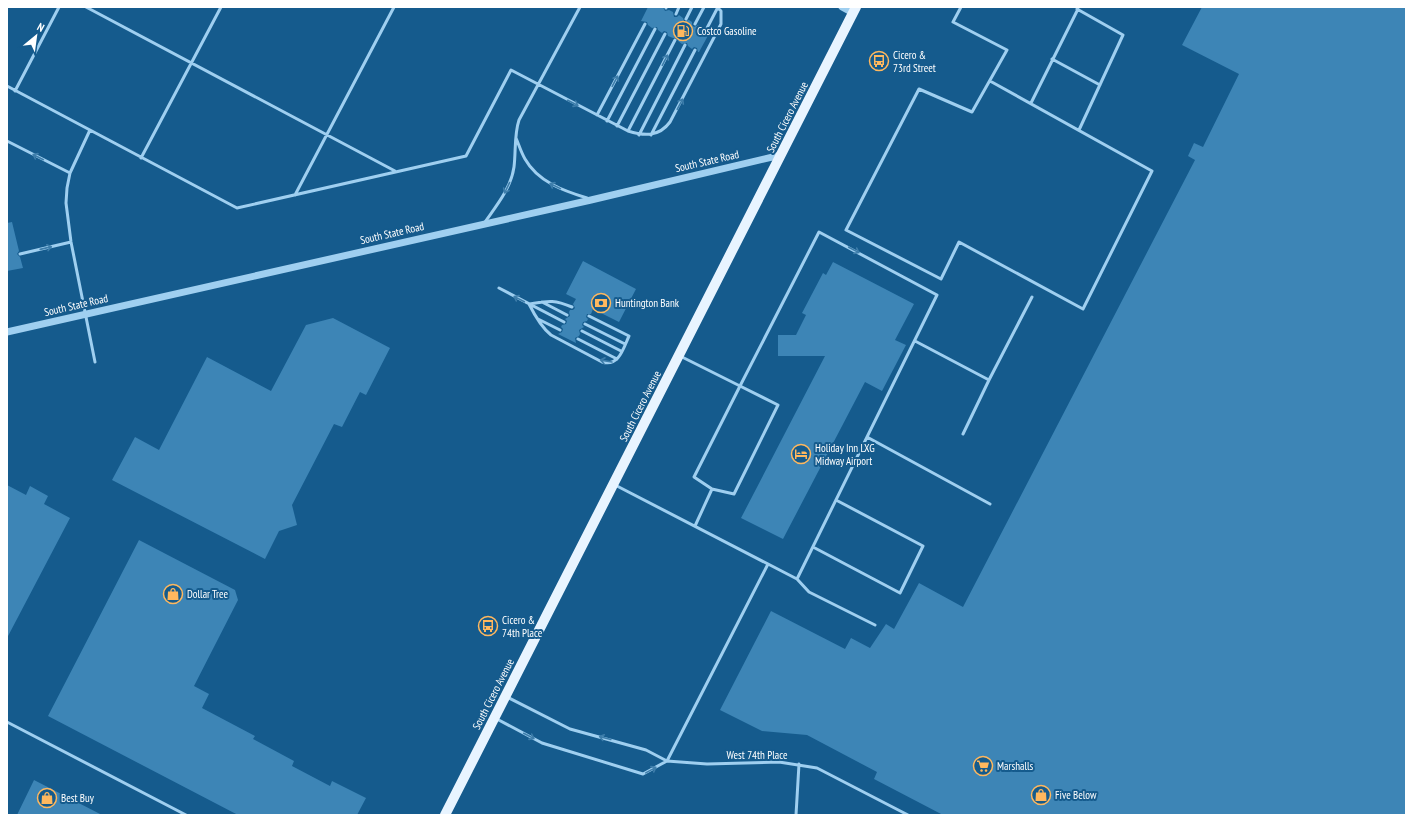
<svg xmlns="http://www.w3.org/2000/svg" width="1413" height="822" viewBox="0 0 1413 822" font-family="'PT Sans Narrow',sans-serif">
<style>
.building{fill:#3d85b6}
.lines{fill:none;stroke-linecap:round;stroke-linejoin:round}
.service{stroke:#9fcff0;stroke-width:3}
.tertiary{stroke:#9fcff0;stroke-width:7}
.primary{stroke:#e8f4ff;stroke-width:10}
.oneway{stroke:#3e7eab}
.labels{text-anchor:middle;stroke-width:4;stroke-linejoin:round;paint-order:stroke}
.poi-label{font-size:11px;fill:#fff;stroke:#155b8d;text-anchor:start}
.street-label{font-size:11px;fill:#fff;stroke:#155b8d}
</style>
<rect width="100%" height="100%" fill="#155b8d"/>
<path class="building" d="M 648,7 L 663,7 L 665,11 L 669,10 L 673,12 L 674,17 L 677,17 L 679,15 L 683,18 L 684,21 L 689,20 L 692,22 L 692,25 L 694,27 L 698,25 L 703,28 L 704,32 L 710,32 L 699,52 L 698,52 L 697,48 L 694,47 L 692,49 L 688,46 L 687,43 L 682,44 L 678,41 L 677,38 L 673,38 L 668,36 L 667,32 L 664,31 L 662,33 L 658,30 L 657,27 L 652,28 L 648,25 L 647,22 L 641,21 Z
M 1202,7 L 1406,7 L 1406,815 L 943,815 L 874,779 L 877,772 L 807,735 L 762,731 L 720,710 L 771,611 L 845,649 L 851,638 L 870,648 L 886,624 L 894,629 L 919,583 L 963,607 L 1195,160 L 1188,156 L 1194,143 L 1203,147 L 1239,74 L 1182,45 Z
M 12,222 L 19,251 L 17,254 L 20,257 L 23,268 L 7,271 L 7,223 Z
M 583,261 L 636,289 L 619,322 L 593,309 L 591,314 L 587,314 L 586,317 L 588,319 L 587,321 L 583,322 L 582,325 L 584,327 L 579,330 L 580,334 L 579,336 L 575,338 L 576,343 L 558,334 L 562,332 L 563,329 L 561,327 L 562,325 L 566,324 L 567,321 L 565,319 L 570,316 L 569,312 L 570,310 L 573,310 L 575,308 L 573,304 L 576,299 L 566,294 Z
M 833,262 L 914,304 L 895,340 L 906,345 L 882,391 L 865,382 L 783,539 L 741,518 L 825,356 L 778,356 L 778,335 L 796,335 L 806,315 L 802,313 L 823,273 L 826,275 Z
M 333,318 L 390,348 L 366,395 L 360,392 L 342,427 L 334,424 L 292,505 L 297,525 L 279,531 L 265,559 L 112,480 L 135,437 L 159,450 L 207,357 L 271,391 L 306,325 Z
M 7,485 L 26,495 L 30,486 L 48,496 L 44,504 L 70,518 L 7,638 Z
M 139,540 L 235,590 L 238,600 L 194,686 L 209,694 L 202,708 L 255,736 L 253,739 L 294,761 L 292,766 L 330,786 L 332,781 L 366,798 L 357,815 L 238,815 L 48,716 Z
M 34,780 L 102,815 L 17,815 Z"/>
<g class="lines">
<path class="service" d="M 86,7 L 395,171
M 961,7 L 953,22 L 1007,50 L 972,112 L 919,89 L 846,230 L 941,279 L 959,242 L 1083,309 L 1152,171 L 990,81
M 666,8 L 666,7
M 1077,9 L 1123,35 L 1079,130
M 676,14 L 679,7
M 686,19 L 692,7
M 695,24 L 704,7
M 706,30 L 718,7
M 1052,59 L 1100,85
M 7,86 L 237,208 L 466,156 L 511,70 L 628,131 C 644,136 659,137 670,122 L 721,24 L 721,11 L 717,7
M 15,91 L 59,7
M 1031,103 L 1078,9
M 597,115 L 645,24
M 607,121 L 655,29
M 617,126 L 665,34
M 90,130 L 70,173 L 67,188 L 66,203 L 71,242 L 95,362
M 628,131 L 675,40
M 639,135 L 685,45
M 651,135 L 695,50
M 516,138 C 519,145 521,152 525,159 C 538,182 564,191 587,198
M 7,141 L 70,173
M 141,158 L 221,7
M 295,195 L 394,7
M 485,222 C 497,205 511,188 514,167 C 516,151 514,135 519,120 L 580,7
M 20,254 L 71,242
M 499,288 L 564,322
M 542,302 L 567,315
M 572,307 C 553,299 548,301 529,304 C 535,316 541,327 551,335 L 602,362 C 619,367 623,349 629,336 L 589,316
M 538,319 L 560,330
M 585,324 L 625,344
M 582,331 L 621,351
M 578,339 L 617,359
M 915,341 L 989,380 L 1032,297
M 680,356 L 740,386 L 819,232 L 937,295 L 797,579
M 963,434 L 989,380
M 867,437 L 990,504
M 615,485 L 797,579 L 809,592 L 875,625
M 695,526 L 712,489 L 694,477 L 740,386 L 778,405 L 734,494 L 712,489
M 813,547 L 900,593 L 923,546 L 836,500
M 507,697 L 570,729 L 646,750 L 667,761 L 707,764 L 779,762 L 817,768 L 908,815
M 495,718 L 542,743 L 643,774 L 667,761
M 7,722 L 186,815
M 667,761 L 768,564
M 796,815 L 799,764"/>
<path class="tertiary" d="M 842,7 L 853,13
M 7,332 L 591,200 L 781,155"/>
<path class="primary" d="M 445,815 L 856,7"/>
</g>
<defs><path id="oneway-shaft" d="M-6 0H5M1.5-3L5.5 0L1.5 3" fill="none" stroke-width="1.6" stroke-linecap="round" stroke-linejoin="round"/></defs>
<g class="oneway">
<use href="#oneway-shaft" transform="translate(665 60) rotate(-63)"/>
<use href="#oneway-shaft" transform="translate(615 81) rotate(-62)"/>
<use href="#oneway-shaft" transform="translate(573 103) rotate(27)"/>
<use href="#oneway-shaft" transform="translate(680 104) rotate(-62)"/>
<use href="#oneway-shaft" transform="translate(38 157) rotate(-153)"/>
<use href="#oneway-shaft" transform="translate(555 186) rotate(-154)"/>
<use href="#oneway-shaft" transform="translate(507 188) rotate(115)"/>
<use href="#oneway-shaft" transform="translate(46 248) rotate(-13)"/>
<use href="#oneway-shaft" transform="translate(854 250) rotate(28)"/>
<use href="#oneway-shaft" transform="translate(519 299) rotate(-152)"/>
<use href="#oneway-shaft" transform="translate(606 361) rotate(-170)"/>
<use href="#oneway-shaft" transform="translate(529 736) rotate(27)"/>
<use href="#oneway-shaft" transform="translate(605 738) rotate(-165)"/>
<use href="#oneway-shaft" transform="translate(651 770) rotate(-29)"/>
</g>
<defs>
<symbol id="fuel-ring" viewBox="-11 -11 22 22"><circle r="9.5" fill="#155b8d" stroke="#ffb85e" stroke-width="1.5"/><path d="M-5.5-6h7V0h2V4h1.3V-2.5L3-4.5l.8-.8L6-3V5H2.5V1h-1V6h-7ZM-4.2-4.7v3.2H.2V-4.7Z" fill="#ffb85e"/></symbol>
<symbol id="bus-ring" viewBox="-11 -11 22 22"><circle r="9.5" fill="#155b8d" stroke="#ffb85e" stroke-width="1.5"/><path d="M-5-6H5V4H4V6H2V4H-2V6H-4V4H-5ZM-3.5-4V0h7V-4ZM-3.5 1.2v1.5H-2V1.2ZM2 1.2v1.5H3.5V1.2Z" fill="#ffb85e"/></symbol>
<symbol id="bank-ring" viewBox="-11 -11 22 22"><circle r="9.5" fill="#155b8d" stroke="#ffb85e" stroke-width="1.5"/><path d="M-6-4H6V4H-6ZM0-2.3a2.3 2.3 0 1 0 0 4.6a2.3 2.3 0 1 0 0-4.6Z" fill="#ffb85e"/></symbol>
<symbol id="hotel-ring" viewBox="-11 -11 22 22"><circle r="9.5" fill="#155b8d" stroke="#ffb85e" stroke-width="1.5"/><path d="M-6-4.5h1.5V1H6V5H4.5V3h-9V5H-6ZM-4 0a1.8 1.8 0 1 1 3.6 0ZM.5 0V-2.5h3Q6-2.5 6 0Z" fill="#ffb85e"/></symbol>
<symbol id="shop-ring" viewBox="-11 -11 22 22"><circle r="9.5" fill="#155b8d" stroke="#ffb85e" stroke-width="1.5"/><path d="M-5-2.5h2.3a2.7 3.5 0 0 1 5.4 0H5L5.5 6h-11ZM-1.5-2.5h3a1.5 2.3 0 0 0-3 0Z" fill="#ffb85e"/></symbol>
<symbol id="supermarket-ring" viewBox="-11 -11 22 22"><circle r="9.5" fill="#155b8d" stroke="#ffb85e" stroke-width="1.5"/><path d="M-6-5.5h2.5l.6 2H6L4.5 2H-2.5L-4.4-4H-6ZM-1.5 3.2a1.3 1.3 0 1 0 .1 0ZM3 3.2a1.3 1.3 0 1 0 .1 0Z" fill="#ffb85e"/></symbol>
</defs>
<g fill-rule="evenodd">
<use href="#fuel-ring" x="672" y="20" width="22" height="22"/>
<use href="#bus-ring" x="868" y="50" width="22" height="22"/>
<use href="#bank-ring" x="590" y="292" width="22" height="22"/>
<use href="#hotel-ring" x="790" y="443" width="22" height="22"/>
<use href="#shop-ring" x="162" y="583" width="22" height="22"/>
<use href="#bus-ring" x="477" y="615" width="22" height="22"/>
<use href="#supermarket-ring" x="972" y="755" width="22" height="22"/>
<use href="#shop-ring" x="1030" y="784" width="22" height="22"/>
<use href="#shop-ring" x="36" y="787" width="22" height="22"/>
</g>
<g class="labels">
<g class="poi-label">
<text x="697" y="35">Costco Gasoline</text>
<text x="893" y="59">Cicero &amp;<tspan x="893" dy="13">73rd Street</tspan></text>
<text x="615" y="307">Huntington Bank</text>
<text x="815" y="452">Holiday Inn LXG<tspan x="815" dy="13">Midway Airport</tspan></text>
<text x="187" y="598">Dollar Tree</text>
<text x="502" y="624">Cicero &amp;<tspan x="502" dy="13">74th Place</tspan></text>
<text x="997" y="770">Marshalls</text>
<text x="1055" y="799">Five Below</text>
<text x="61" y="802">Best Buy</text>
</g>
<g class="street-label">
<text transform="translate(787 117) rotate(-63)" y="4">South Cicero Avenue</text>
<text transform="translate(707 161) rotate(-13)" y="4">South State Road</text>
<text transform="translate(392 233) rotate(-13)" y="4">South State Road</text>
<text transform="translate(76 305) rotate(-13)" y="4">South State Road</text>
<text transform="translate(640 406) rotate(-63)" y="4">South Cicero Avenue</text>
<text transform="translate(493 694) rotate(-63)" y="4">South Cicero Avenue</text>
<text x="757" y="759">West 74th Place</text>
</g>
</g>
<rect width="1413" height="822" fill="none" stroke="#ffffff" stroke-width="16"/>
<g transform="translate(36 36) rotate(29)" stroke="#155b8d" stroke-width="3" paint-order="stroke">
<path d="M0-3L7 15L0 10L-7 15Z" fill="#ffffff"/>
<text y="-6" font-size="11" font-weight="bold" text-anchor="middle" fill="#ffffff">N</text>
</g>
</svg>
